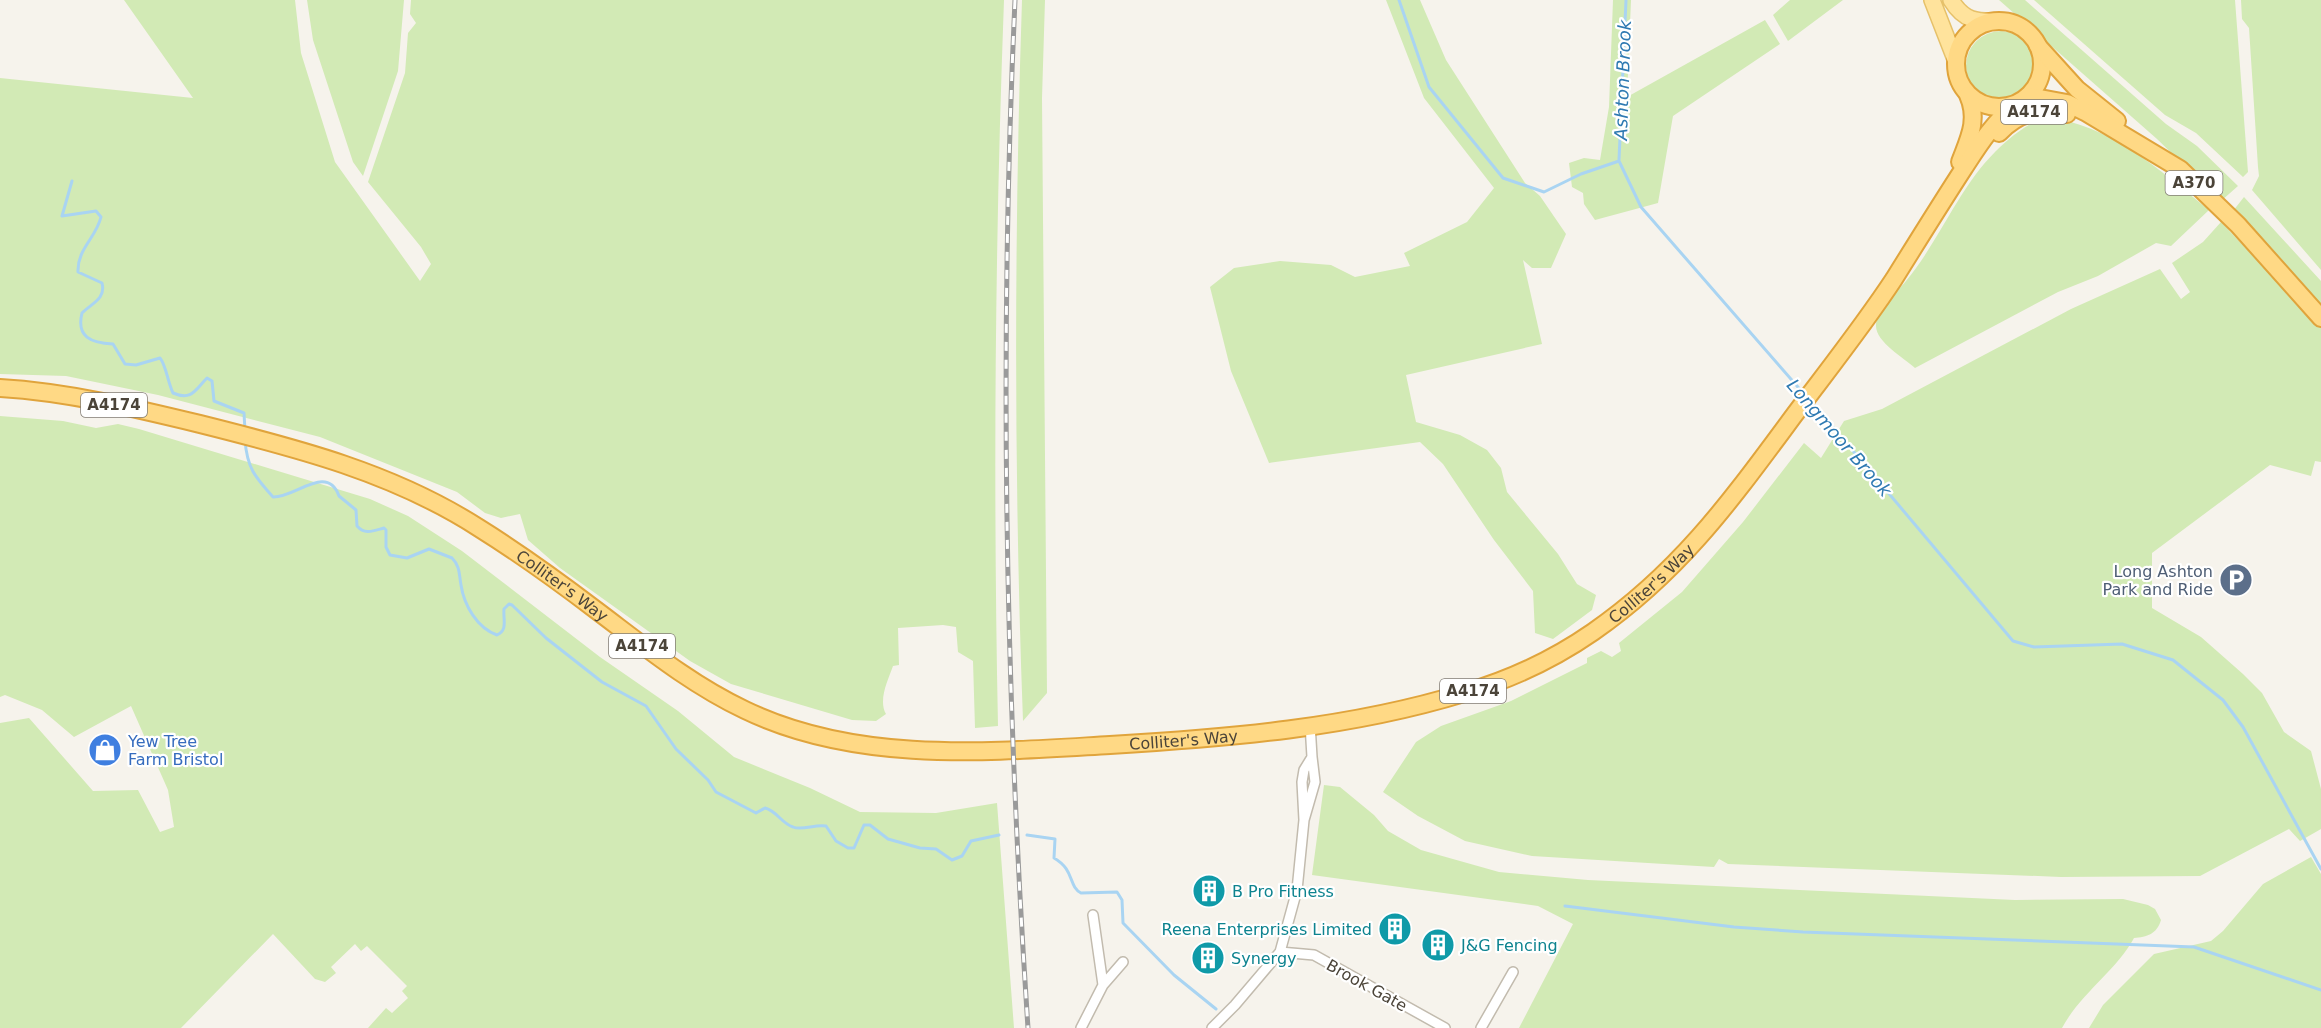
<svg xmlns="http://www.w3.org/2000/svg" width="2321" height="1028" viewBox="0 0 2321 1028" font-family="'DejaVu Sans',sans-serif">
<style>
.green{fill:#d2eab5}
.lines{fill:none;stroke-linecap:round;stroke-linejoin:round}
.stream{stroke:#a9d4f2;stroke-width:3}
.minor-casing{stroke:#c2bbae;stroke-width:12}
.primary-casing{stroke:#e6c16a;stroke-width:18}
.trunk-casing{stroke:#e0a43c;stroke-width:20}
.minor{stroke:#fff;stroke-width:9}
.primary{stroke:#ffe39c;stroke-width:15}
.trunk{stroke:#ffd985;stroke-width:16}
.rail-casing{stroke:#9a9a9a;stroke-width:5}
.rail{stroke:#fff;stroke-width:3;stroke-dasharray:9;stroke-linecap:butt}
.labels{text-anchor:middle;stroke-width:4.5;stroke-linejoin:round;paint-order:stroke}
.shield{fill:#fff;stroke:#817c74;stroke-width:1.5}
.shield-label{font-size:15px;font-weight:bold;fill:#4b4439}
.service-label{font-size:16px;fill:#4e5e75;stroke:#fff;text-anchor:end}
.street-label{font-size:16px;fill:#4b4439;stroke:#fff}
.shop-label{font-size:16px;fill:#366cbe;stroke:#fff;text-anchor:start}
.culture-label{font-size:16px;fill:#0d838f;stroke:#fff;text-anchor:start}
.water-label{font-size:18px;font-style:italic;fill:#2e7ab2;stroke:#fff}
</style>
<rect width="100%" height="100%" fill="#f6f3ec"/>
<path class="green" d="M 124,0 L 295,0 L 301,53 L 335,162 L 420,281 L 431,264 L 421,247 L 368,182 L 405,73 L 408,33 L 416,23 L 410,14 L 411,0 L 1004,0 C 995,242 993,484 998,726 L 975,728 L 973,661 L 958,652 L 956,627 L 943,625 L 898,628 L 899,665 L 893,666 C 888,680 878,700 886,714 L 876,721 L 852,720 L 731,684 L 690,661 L 560,568 L 528,540 L 520,514 L 501,518 L 485,513 L 457,492 L 320,437 L 158,395 L 66,376 L 0,374 L 0,78 L 193,98 Z
M 307,0 L 404,0 L 398,71 L 363,176 L 353,162 L 313,40 Z
M 1022,0 L 1045,0 L 1042,98 L 1047,693 L 1023,721 C 1014,480 1014,240 1022,0 Z
M 1386,0 L 1420,0 L 1446,60 L 1525,183 L 1540,196 L 1566,234 L 1551,268 L 1532,268 L 1523,260 L 1542,344 L 1406,375 L 1416,422 L 1460,435 L 1487,450 L 1501,468 L 1507,492 L 1558,554 L 1577,584 L 1596,595 L 1592,610 L 1553,639 L 1535,633 L 1533,591 L 1494,540 L 1443,464 L 1420,442 L 1269,463 L 1231,371 L 1210,287 L 1234,268 L 1280,261 L 1331,265 L 1355,277 L 1410,266 L 1404,253 L 1467,222 L 1494,188 L 1424,98 Z
M 1613,0 L 1631,0 L 1627,97 L 1765,20 L 1780,44 L 1673,116 L 1658,203 L 1595,220 L 1584,204 L 1583,193 L 1572,187 L 1569,163 L 1584,158 L 1600,160 L 1609,107 Z
M 1790,0 L 1843,0 L 1788,41 L 1773,15 Z
M 1999,0 L 2025,0 L 2166,124 L 2197,146 L 2238,186 L 2221,201 L 2157,139 Z
M 2034,0 L 2235,0 L 2248,172 L 2243,177 L 2196,133 L 2165,115 Z
M 2241,0 L 2321,0 L 2321,270 L 2252,190 L 2259,176 L 2258,167 L 2249,28 L 2242,19 Z
M1966 66a35 35 0 1 1 70 0a35 35 0 1 1-70 0Z
M 2044,117 C 2111,124 2158,169 2209,210 L 2171,246 L 2156,243 L 2098,276 L 2058,292 L 1915,368 C 1904,358 1876,342 1876,326 C 1876,309 1897,292 1906,281 C 1940,240 1958,189 1995,152 C 2010,137 2025,126 2044,117 Z
M 2244,197 L 2321,281 L 2321,304 L 2233,211 Z
M 2221,222 L 2321,328 L 2321,462 L 2315,461 L 2311,476 L 2270,465 L 2152,553 L 2152,608 L 2201,637 L 2243,674 L 2262,693 L 2284,732 L 2311,751 L 2321,789 L 2321,829 L 2300,841 L 2289,829 L 2200,876 L 2061,877 L 1728,864 L 1719,859 L 1714,867 L 1532,856 L 1465,841 L 1418,816 L 1383,792 L 1416,742 L 1441,726 L 1511,701 L 1587,663 L 1587,658 L 1601,651 L 1612,657 L 1621,651 L 1619,643 L 1682,592 L 1743,522 L 1804,443 L 1821,458 L 1844,421 L 1882,409 L 2071,309 L 2160,269 L 2181,299 L 2190,292 L 2172,263 L 2203,242 Z
M 0,416 L 63,421 L 96,428 L 118,424 L 139,429 L 370,499 L 408,516 L 462,551 L 600,657 L 678,711 L 734,757 L 810,788 L 860,812 L 936,813 L 997,803 L 1014,1028 L 368,1028 L 386,1008 L 392,1013 L 408,998 L 402,991 L 407,986 L 367,946 L 361,951 L 355,944 L 331,967 L 336,973 L 325,982 L 315,979 L 273,934 L 181,1028 L 0,1028 L 0,723 L 29,718 L 93,791 L 138,790 L 160,832 L 174,827 L 168,790 L 131,706 L 74,737 L 42,710 L 5,695 L 0,697 Z
M 1324,785 L 1340,787 L 1374,815 L 1388,831 L 1421,850 L 1499,872 L 1588,880 L 2015,900 L 2123,899 L 2148,905 L 2155,909 L 2161,920 C 2157,934 2147,937 2134,938 C 2116,971 2080,994 2062,1028 L 1519,1028 L 1573,924 L 1538,906 L 1312,875 Z
M 2311,857 L 2321,874 L 2321,1028 L 2089,1028 L 2103,1005 L 2154,954 L 2211,941 L 2223,931 L 2263,884 Z"/>
<g class="lines">
<path class="stream" d="M 1399,0 L 1429,87 L 1503,178 L 1544,192 L 1581,174 L 1619,161 L 1641,207 L 1804,394
M 1619,160 L 1626,0
M 72,181 L 62,216 L 96,211 L 101,217 C 96,238 77,249 78,272 L 102,283 C 106,299 92,303 82,313 C 76,337 91,343 113,344 L 125,364 L 136,365 L 160,358 C 166,365 168,383 173,393 C 192,401 195,390 207,378 L 212,381 L 214,401 L 244,413 L 245,431
M 1811,401 L 2013,641 L 2034,647 L 2122,644 L 2173,660 L 2223,700 L 2243,727 L 2321,869
M 245,440 C 247,468 255,477 273,497 C 295,498 327,463 339,496 L 356,510 L 357,526 C 365,535 373,531 384,528 L 386,530 L 386,547 L 390,555 L 407,558 L 429,549 L 452,558 C 460,566 459,574 461,585 C 464,605 477,628 497,635 C 508,630 503,620 504,609 L 509,604 L 512,605 L 546,638 L 602,682 L 646,706 L 676,749 L 708,780 L 716,792 L 756,813 L 765,808 C 777,811 781,823 793,827 C 802,831 815,824 826,826 L 836,841 L 848,848 L 854,848 L 864,825 L 870,825 L 888,839 L 920,848 L 936,849 L 952,860 L 962,856 L 971,841 L 999,835
M 1027,835 L 1055,839 L 1054,858 C 1075,870 1068,886 1081,893 L 1117,892 L 1122,900 L 1123,923 L 1174,975 L 1216,1009
M 1565,906 L 1734,927 L 1803,932 L 2194,947 L 2321,990"/>
<defs>
<path id="minor" d="M 1310,724 L 1312,757
M 1093,915 L 1103,985
M 1280,952 L 1314,955 L 1445,1028
M 1081,1028 L 1103,985 L 1123,962
M 1212,1028 L 1235,1005 L 1280,952 L 1297,890 L 1304,820 L 1302,782 L 1304,770 L 1312,757 L 1315,782 L 1304,820
M 1481,1028 L 1513,972"/>
<path id="primary" d="M 1932,0 L 1955,59
M 1951,0 C 1964,21 1976,22 1999,21"/>
<g id="trunk">
<circle cx="1999" cy="64" r="43"/>
<path d="M 2038,46 L 2077,89 L 2117,121"/>
<path d="M 2028,96 L 2067,103 L 2085,112 L 2180,169 L 2238,225 L 2321,318"/>
<path d="M 1999,133 C 2018,113 2040,107 2067,114"/>
<path d="M 1960,162 C 1969,138 1979,120 1968,95"/>
<path id="s1" d="M 0,388 C 67,392 134,408 200,424 C 296,448 394,473 479,528 C 519,553 558,581 596,610 C 644,646 690,684 745,710 C 857,764 989,752 1110,745 C 1228,738 1350,728 1464,693 C 1509,680 1554,659 1593,632 C 1681,571 1732,499 1795,414 C 1828,370 1863,326 1894,279 C 1917,242 1940,205 1964,168 C 1979,145 1994,121 2017,104"/>
</g>
</defs>
<use href="#minor" class="minor-casing"/>
<use href="#primary" class="primary-casing"/>
<use href="#trunk" class="trunk-casing"/>
<use href="#minor" class="minor"/>
<use href="#primary" class="primary"/>
<use href="#trunk" class="trunk"/>
<defs>
<path id="rail" d="M 1015,0 C 999,343 1005,685 1028,1028"/>
</defs>
<use href="#rail" class="rail-casing"/>
<use href="#rail" class="rail"/>
</g>
<defs>
<symbol id="parking-disc" viewBox="-11 -11 22 22"><circle r="9.5" fill="#5c6f8a" stroke="#fff"/><path d="M-3.5-5.5H1a3.5 3.5 0 0 1 0 7H-1V5.5H-3.5ZM-1-3.4V-.6H.8a1.4 1.4 0 0 0 0-2.8Z" fill="#fff"/></symbol>
<symbol id="shop-disc" viewBox="-11 -11 22 22"><circle r="9.5" fill="#3f7fe0" stroke="#fff"/><path d="M-5-2.5h2.3a2.7 3.5 0 0 1 5.4 0H5L5.5 6h-11ZM-1.5-2.5h3a1.5 2.3 0 0 0-3 0Z" fill="#fff"/></symbol>
<symbol id="building-disc" viewBox="-11 -11 22 22"><circle r="9.5" fill="#0f9aa8" stroke="#fff"/><path d="M-4-6H4V6H1V3H-1V6H-4ZM-2.5-4.3h1.7v1.8h-1.7ZM.8-4.3h1.7v1.8H.8ZM-2.5-1h1.7V.8h-1.7ZM.8-1h1.7V.8H.8Z" fill="#fff"/></symbol>
</defs>
<g fill-rule="evenodd">
<use href="#parking-disc" x="2217" y="561" width="38" height="38"/>
<use href="#shop-disc" x="86" y="731" width="38" height="38"/>
<use href="#building-disc" x="1190" y="872" width="38" height="38"/>
<use href="#building-disc" x="1376" y="910" width="38" height="38"/>
<use href="#building-disc" x="1419" y="926" width="38" height="38"/>
<use href="#building-disc" x="1189" y="939" width="38" height="38"/>
</g>
<g class="labels">
<g class="shield">
<rect x="2001" y="100" width="66" height="24" rx="4.5"/>
<rect x="2165.5" y="171" width="57" height="24" rx="4.5"/>
<rect x="81" y="393" width="66" height="24" rx="4.5"/>
<rect x="609" y="634" width="66" height="24" rx="4.5"/>
<rect x="1440" y="679" width="66" height="24" rx="4.5"/>
</g>
<g class="shield-label">
<text x="2034" y="117">A4174</text>
<text x="2194" y="188">A370</text>
<text x="114" y="410">A4174</text>
<text x="642" y="651">A4174</text>
<text x="1473" y="696">A4174</text>
</g>
<g class="service-label">
<text x="2213" y="577">Long Ashton<tspan x="2213" dy="18">Park and Ride</tspan></text>
</g>
<g class="street-label">
<text dy="6" stroke="none"><textPath href="#s1" startOffset="1774">Colliter's Way</textPath></text>
<text dy="6" stroke="none"><textPath href="#s1" startOffset="604">Colliter's Way</textPath></text>
<text dy="6" stroke="none"><textPath href="#s1" startOffset="1270">Colliter's Way</textPath></text>
<text transform="translate(1367 985) rotate(29)" y="6">Brook Gate</text>
</g>
<g class="shop-label">
<text x="128" y="747">Yew Tree<tspan x="128" dy="18">Farm Bristol</tspan></text>
</g>
<g class="culture-label">
<text x="1232" y="897">B Pro Fitness</text>
<text x="1372" y="935" text-anchor="end">Reena Enterprises Limited</text>
<text x="1461" y="951">J&amp;G Fencing</text>
<text x="1231" y="964">Synergy</text>
</g>
<g class="water-label">
<text transform="translate(1623 80) rotate(-88)" y="6">Ashton Brook</text>
<text transform="translate(1839 438) rotate(49)" y="6">Longmoor Brook</text>
</g>
</g>
</svg>
